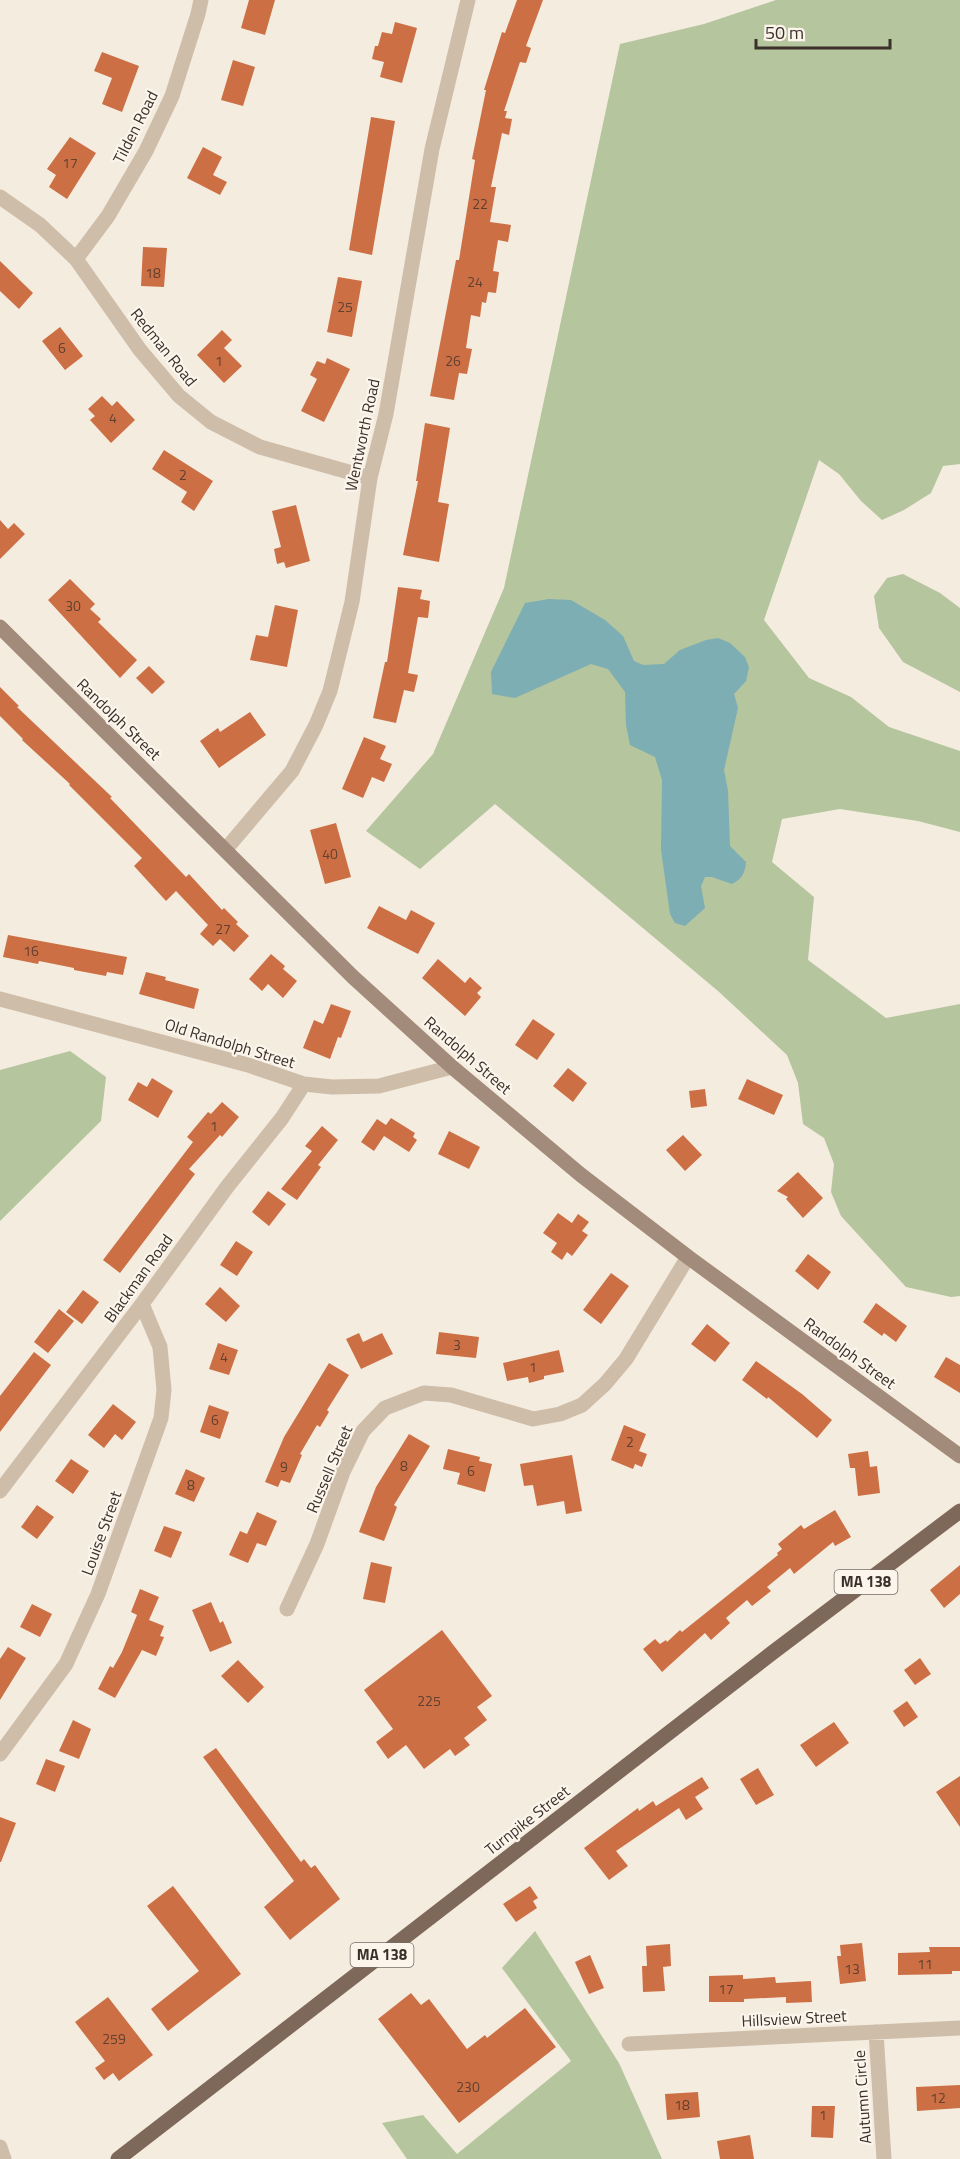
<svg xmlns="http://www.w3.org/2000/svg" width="960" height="2159" viewBox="0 0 960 2159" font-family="'Titillium Web',sans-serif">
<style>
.green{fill:#b5c59d}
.water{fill:#7caeb4}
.building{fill:#cd6f44}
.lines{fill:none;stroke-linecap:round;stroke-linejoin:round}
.street{stroke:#cebda9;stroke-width:15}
.secondary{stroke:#a28b7a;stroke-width:15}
.primary{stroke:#7e685a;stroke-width:15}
.labels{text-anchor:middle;stroke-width:4.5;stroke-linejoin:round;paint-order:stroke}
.number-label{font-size:14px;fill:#604030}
.shield{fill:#fbf5ec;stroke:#756b64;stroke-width:1.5}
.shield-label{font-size:15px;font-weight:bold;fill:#3b302a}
.street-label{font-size:16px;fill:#3b302a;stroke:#fbf5ec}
</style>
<rect width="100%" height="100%" fill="#f4ecdf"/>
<path class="green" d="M 776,0 L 960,0 L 960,464 L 943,466 L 931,493 L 904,510 L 882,520 L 861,501 L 839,474 L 819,460 L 764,620 L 809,678 L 851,697 L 889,727 L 960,751 L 960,832 L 918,821 L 840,809 L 782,819 L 772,862 L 814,897 L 808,960 L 886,1018 L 960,1004 L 960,1296 L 951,1297 L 906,1287 L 873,1251 L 841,1216 L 831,1192 L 834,1164 L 824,1138 L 803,1124 L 798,1083 L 787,1055 L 718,991 L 495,804 L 420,869 L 366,831 L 433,754 L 504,588 L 620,44 L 704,24 Z
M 903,574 L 940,593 L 960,608 L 960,692 L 903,662 L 879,628 L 874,596 L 887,578 Z
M 70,1051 L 106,1077 L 101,1121 L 0,1221 L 0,1070 Z
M 535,1931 L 619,2063 L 662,2159 L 407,2159 L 382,2123 L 423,2115 L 457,2154 L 571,2061 L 502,1968 Z"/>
<path class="water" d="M 549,599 L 571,600 L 605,620 L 623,636 L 634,661 L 643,665 L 664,664 L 680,650 L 706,640 L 718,638 L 730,643 L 745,657 L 749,667 L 746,681 L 734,694 L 738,708 L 724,770 L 728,791 L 730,846 L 746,862 C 745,873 742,879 732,884 L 712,877 L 705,877 L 701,886 L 705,908 L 685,926 L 675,923 L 670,914 L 661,850 L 662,780 L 655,757 L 630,745 L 626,725 L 625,692 L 608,669 L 591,664 L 515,698 L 492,694 L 491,672 L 525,603 Z"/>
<path class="building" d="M 249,0 L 275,0 L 265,35 L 241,28 Z
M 517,0 L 543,0 L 526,46 L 531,48 L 526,63 L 520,62 L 504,111 L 507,111 L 505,118 L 512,119 L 509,135 L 502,133 L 491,187 L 496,187 L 490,222 L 511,225 L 508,242 L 498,240 L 493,271 L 499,272 L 496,293 L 488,292 L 486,303 L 482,302 L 480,317 L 471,315 L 466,348 L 472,349 L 467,374 L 459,373 L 454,400 L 430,396 L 456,260 L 459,260 L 475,160 L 472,159 L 486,90 L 484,90 L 502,32 L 505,33 Z
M 395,22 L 417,28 L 402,83 L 380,77 L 384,62 L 372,59 L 375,46 L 378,46 L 382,32 L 392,34 Z
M 102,52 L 139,66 L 122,112 L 102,104 L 112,78 L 94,71 Z
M 233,60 L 255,67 L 243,106 L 221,100 Z
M 371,117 L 395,121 L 372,255 L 349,250 Z
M 70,137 L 96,153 L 67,199 L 49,187 L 56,175 L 47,169 Z
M 203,147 L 222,157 L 213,175 L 227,182 L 220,195 L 187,178 Z
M 143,247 L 167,248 L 164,287 L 141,286 Z
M 0,261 L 33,293 L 19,309 L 0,291 Z
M 338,277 L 362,281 L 352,337 L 327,332 Z
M 60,327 L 83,356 L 65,370 L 42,341 Z
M 222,330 L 232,340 L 224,348 L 242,366 L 224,383 L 197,355 Z
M 327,358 L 350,369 L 324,422 L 301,411 L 317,379 L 310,375 L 317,361 L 325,364 Z
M 102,396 L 112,406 L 117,401 L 135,420 L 111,443 L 90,420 L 95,416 L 88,409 Z
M 425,423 L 450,428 L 438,502 L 449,504 L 439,562 L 403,555 L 418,481 L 416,481 Z
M 164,450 L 213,481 L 194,511 L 181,502 L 187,492 L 152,469 Z
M 296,505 L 310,561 L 286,568 L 284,562 L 277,564 L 274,549 L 281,547 L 272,511 Z
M 0,520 L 8,529 L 14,523 L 25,534 L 0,559 Z
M 70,579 L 95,604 L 90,609 L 101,619 L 98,622 L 137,660 L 120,678 L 48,600 Z
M 398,587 L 422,590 L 420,599 L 430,601 L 428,618 L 418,617 L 408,673 L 418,675 L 414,692 L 404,690 L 396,723 L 373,718 L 385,662 L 387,662 Z
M 275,605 L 298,610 L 287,667 L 250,660 L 256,635 L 268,637 Z
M 149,666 L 165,682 L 152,694 L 136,678 Z
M 0,687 L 19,706 L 17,707 L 112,797 L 110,798 L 186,877 L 189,874 L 222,910 L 224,908 L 238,922 L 236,924 L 249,936 L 234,952 L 220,939 L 213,946 L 200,934 L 208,925 L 176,891 L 166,901 L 134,866 L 142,858 L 69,785 L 70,784 L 22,740 L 23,739 L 0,716 Z
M 250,712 L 266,735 L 219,768 L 200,741 L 218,728 L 220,732 Z
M 364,737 L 386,746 L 380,759 L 392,764 L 384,782 L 372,777 L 363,798 L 342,789 Z
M 336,823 L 351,877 L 325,884 L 310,830 Z
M 379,906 L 406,920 L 411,910 L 435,923 L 418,954 L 367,928 Z
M 8,935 L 127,957 L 123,975 L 107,972 L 106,976 L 74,970 L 74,968 L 39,961 L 38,964 L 3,957 Z
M 271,954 L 285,966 L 283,969 L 297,981 L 283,998 L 268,984 L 262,991 L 249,979 Z
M 438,959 L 465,983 L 470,977 L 482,988 L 477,993 L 481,997 L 465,1016 L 422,978 Z
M 146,972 L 166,977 L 165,980 L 199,989 L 194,1009 L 139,994 Z
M 331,1004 L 351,1011 L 341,1038 L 338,1037 L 330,1059 L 303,1048 L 314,1020 L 323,1024 Z
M 533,1019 L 555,1034 L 537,1060 L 515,1045 Z
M 568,1068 L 587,1083 L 573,1102 L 553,1086 Z
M 152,1078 L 173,1091 L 158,1118 L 128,1100 L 138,1082 L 147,1087 Z
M 747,1079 L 783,1095 L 774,1115 L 738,1099 Z
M 705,1089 L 707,1106 L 691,1108 L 689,1091 Z
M 222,1102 L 239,1117 L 222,1137 L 220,1135 L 189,1169 L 195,1174 L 120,1273 L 103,1260 L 193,1142 L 187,1137 L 208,1112 L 211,1114 Z
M 391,1118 L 415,1133 L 413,1137 L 417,1140 L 409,1152 L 384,1136 L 374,1151 L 361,1142 L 377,1119 L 386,1125 Z
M 322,1126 L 338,1140 L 318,1165 L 321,1167 L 297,1200 L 281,1189 L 312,1151 L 305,1146 Z
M 449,1131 L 480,1147 L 469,1169 L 438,1154 Z
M 683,1135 L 702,1155 L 685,1171 L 666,1150 Z
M 798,1172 L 823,1198 L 803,1218 L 786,1199 L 788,1197 L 777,1191 Z
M 268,1191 L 286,1204 L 269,1226 L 252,1212 Z
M 558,1213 L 572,1223 L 578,1214 L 589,1222 L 582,1231 L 588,1235 L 572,1256 L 567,1252 L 562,1260 L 551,1252 L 557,1243 L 543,1233 Z
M 236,1241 L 253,1252 L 237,1276 L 220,1265 Z
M 808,1254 L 831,1272 L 818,1290 L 795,1271 Z
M 611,1273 L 629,1286 L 601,1324 L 583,1310 Z
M 220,1287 L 240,1306 L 226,1322 L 205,1304 Z
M 83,1290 L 99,1302 L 82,1324 L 66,1312 Z
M 876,1303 L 907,1326 L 896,1342 L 884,1333 L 882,1336 L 863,1322 Z
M 59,1309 L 74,1321 L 48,1353 L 34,1342 Z
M 707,1324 L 730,1343 L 715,1362 L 691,1344 Z
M 439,1332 L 479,1337 L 476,1358 L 436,1354 Z
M 359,1333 L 363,1342 L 382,1333 L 393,1354 L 361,1369 L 346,1339 Z
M 218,1343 L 238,1350 L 229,1375 L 209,1369 Z
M 559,1350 L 564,1372 L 544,1376 L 544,1379 L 529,1383 L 528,1377 L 507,1381 L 503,1363 Z
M 34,1352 L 51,1365 L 0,1432 L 0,1396 Z
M 946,1357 L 960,1365 L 960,1393 L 934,1377 Z
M 756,1361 L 802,1394 L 832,1420 L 817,1438 L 768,1397 L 767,1399 L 742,1380 Z
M 329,1363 L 349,1375 L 327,1410 L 329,1412 L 320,1427 L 317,1425 L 300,1454 L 302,1455 L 290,1483 L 281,1480 L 278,1487 L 265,1482 L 284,1437 Z
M 113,1404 L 136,1422 L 122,1440 L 115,1434 L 104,1448 L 88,1435 Z
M 209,1405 L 229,1412 L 220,1439 L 200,1432 Z
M 624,1425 L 646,1434 L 639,1451 L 647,1454 L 642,1467 L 635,1464 L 633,1469 L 611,1460 Z
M 409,1434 L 430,1446 L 394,1505 L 397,1507 L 384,1541 L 359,1532 L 376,1487 Z
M 448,1449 L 480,1457 L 479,1461 L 492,1464 L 485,1492 L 457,1484 L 460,1473 L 443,1469 Z
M 868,1451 L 870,1467 L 877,1466 L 880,1493 L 858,1496 L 855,1468 L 850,1468 L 848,1454 Z
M 572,1455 L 582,1511 L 566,1514 L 564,1501 L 537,1506 L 533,1485 L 524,1486 L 520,1464 Z
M 71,1459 L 89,1471 L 73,1494 L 55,1481 Z
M 186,1469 L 205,1478 L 194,1502 L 175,1494 Z
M 37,1505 L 54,1517 L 37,1539 L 21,1527 Z
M 835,1510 L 851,1537 L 835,1546 L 833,1542 L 794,1574 L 790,1568 L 767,1587 L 771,1591 L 752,1606 L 747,1600 L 726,1618 L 730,1623 L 711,1640 L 705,1633 L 662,1672 L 643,1649 L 655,1639 L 660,1644 L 666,1640 L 667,1642 L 680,1630 L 682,1632 L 778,1555 L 777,1553 L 782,1549 L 778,1544 L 801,1525 L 804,1529 Z
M 257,1512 L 277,1521 L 266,1546 L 257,1543 L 248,1563 L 229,1555 L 240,1531 L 247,1534 Z
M 164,1526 L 182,1532 L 171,1558 L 154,1551 Z
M 371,1562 L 392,1567 L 385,1603 L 363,1599 Z
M 960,1565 L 960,1594 L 944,1608 L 930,1590 Z
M 140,1589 L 159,1597 L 149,1620 L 164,1626 L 160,1636 L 164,1637 L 156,1656 L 142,1650 L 115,1698 L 98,1689 L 110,1666 L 113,1668 L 122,1652 L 137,1615 L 131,1612 Z
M 211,1602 L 220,1623 L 223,1621 L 232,1643 L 210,1652 L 192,1610 Z
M 32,1604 L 52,1614 L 40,1637 L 20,1627 Z
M 442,1630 L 492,1696 L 477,1707 L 487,1720 L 464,1738 L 470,1745 L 455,1756 L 450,1749 L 424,1769 L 406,1745 L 388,1759 L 376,1742 L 393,1729 L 364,1690 Z
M 8,1647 L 26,1658 L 0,1700 L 0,1659 Z
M 920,1658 L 931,1674 L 915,1685 L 904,1670 Z
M 238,1660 L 264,1687 L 248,1703 L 221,1676 Z
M 907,1701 L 918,1717 L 904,1727 L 893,1711 Z
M 73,1720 L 91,1729 L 79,1759 L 59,1751 Z
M 834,1722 L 849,1743 L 816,1767 L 800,1745 Z
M 216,1748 L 301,1862 L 304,1859 L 311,1868 L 315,1865 L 340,1899 L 290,1940 L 264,1907 L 294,1881 L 203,1757 Z
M 46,1759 L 65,1766 L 55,1792 L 36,1784 Z
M 758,1768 L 774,1795 L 756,1805 L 740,1779 Z
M 960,1776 L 960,1827 L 936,1792 Z
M 702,1777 L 709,1788 L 695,1797 L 703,1809 L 686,1820 L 679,1808 L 616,1851 L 628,1866 L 609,1880 L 584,1848 L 638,1808 L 639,1811 L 653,1801 L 656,1806 Z
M 0,1817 L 16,1823 L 1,1862 L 0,1862 Z
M 173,1886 L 241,1974 L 168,2031 L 151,2009 L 199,1971 L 147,1906 Z
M 530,1886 L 538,1898 L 533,1901 L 537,1908 L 516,1922 L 503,1904 Z
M 862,1943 L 866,1981 L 840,1984 L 837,1956 L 841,1956 L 840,1945 Z
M 670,1944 L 671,1966 L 663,1967 L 665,1991 L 643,1992 L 642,1966 L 647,1966 L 646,1946 Z
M 929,1947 L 960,1947 L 960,1971 L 952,1971 L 952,1974 L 898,1975 L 898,1953 L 930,1952 Z
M 590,1955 L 604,1988 L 589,1994 L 575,1962 Z
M 743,1975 L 743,1979 L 775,1977 L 776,1983 L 811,1981 L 812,2002 L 786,2003 L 786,1997 L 744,1999 L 744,2002 L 709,2002 L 709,1976 Z
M 411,1993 L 421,2005 L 429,1999 L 467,2049 L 485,2035 L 487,2038 L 525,2008 L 556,2047 L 459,2123 L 378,2019 Z
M 108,1997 L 153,2055 L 119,2081 L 113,2073 L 104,2080 L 95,2068 L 105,2061 L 75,2022 Z
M 960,2085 L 960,2108 L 917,2111 L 916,2087 Z
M 698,2092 L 700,2117 L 667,2120 L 665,2094 Z
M 812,2106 L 835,2106 L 833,2138 L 811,2137 Z
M 750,2135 L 754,2159 L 720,2159 L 717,2141 Z"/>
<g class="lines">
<path class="street" d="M 0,197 L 40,225 L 76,259 L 140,350 L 179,396 L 211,422 L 260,447 L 370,478
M 76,259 L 108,216 L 146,151 L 172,96 L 198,14 L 201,0
M 226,849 L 292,771 L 316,725 L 330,691 L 352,602 L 370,478 L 386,414 L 432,149 L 468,0
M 0,999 L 248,1065 L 304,1084 L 332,1087 L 379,1086 L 452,1067
M 0,1491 L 142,1304 L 227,1187 L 282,1118 L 304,1084
M 287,1609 L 317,1544 L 343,1472 L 363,1431 L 385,1408 L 424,1393 L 451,1395 L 533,1419 L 560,1414 L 582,1405 L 605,1384 L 626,1359 L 688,1257
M 0,1754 L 66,1664 L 98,1594 L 161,1418 L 164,1390 L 160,1347 L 142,1304
M 876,2032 L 884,2159
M 629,2044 L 960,2028
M 0,2147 L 4,2159"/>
<path class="secondary" d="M 0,627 L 353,977 L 452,1067 L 581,1175 L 688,1257 L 960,1456"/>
<path class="primary" d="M 118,2159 L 772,1653 L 960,1511"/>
</g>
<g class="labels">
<g class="number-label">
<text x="70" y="168">17</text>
<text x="480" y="209">22</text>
<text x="153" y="278">18</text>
<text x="475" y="287">24</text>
<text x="345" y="312">25</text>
<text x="62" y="353">6</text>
<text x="219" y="366">1</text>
<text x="453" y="366">26</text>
<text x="113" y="423">4</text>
<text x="183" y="480">2</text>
<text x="73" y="611">30</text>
<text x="330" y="859">40</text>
<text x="223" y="934">27</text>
<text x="31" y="956">16</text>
<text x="214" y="1131">1</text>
<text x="457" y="1350">3</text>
<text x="224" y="1362">4</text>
<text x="533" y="1372">1</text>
<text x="215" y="1425">6</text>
<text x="630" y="1447">2</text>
<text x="404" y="1471">8</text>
<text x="284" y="1472">9</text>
<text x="471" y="1476">6</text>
<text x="191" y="1490">8</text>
<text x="429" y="1706">225</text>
<text x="925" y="1969">11</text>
<text x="852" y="1974">13</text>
<text x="726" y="1994">17</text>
<text x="114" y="2044">259</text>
<text x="468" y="2092">230</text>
<text x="938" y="2103">12</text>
<text x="682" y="2110">18</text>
<text x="823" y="2120">1</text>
</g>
<g class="shield">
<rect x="834.5" y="1570" width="63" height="24" rx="4.5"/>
<rect x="350.5" y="1943" width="63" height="24" rx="4.5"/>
</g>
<g class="shield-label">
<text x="866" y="1587">MA 138</text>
<text x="382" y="1960">MA 138</text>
</g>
<g class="street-label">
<text transform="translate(135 127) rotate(-63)" y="6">Tilden Road</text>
<text transform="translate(164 347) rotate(51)" y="6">Redman Road</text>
<text transform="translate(362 435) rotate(-78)" y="6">Wentworth Road</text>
<text transform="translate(119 719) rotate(44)" y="6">Randolph Street</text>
<text transform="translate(230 1043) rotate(17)" y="6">Old Randolph Street</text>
<text transform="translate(468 1055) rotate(41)" y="6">Randolph Street</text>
<text transform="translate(138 1278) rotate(-54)" y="6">Blackman Road</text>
<text transform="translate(850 1353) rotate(36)" y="6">Randolph Street</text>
<text transform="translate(329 1469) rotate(-67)" y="6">Russell Street</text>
<text transform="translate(101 1533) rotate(-70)" y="6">Louise Street</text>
<text transform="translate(527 1820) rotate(-38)" y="6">Turnpike Street</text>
<text transform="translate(794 2018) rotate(-3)" y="6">Hillsview Street</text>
<text transform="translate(862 2097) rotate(-94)" y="6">Autumn Circle</text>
</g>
</g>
<path d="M756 39v9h134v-9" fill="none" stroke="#3b302a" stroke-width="3"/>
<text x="765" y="39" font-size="18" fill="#3b302a" stroke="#fbf5ec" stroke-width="4.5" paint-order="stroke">50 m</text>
</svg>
